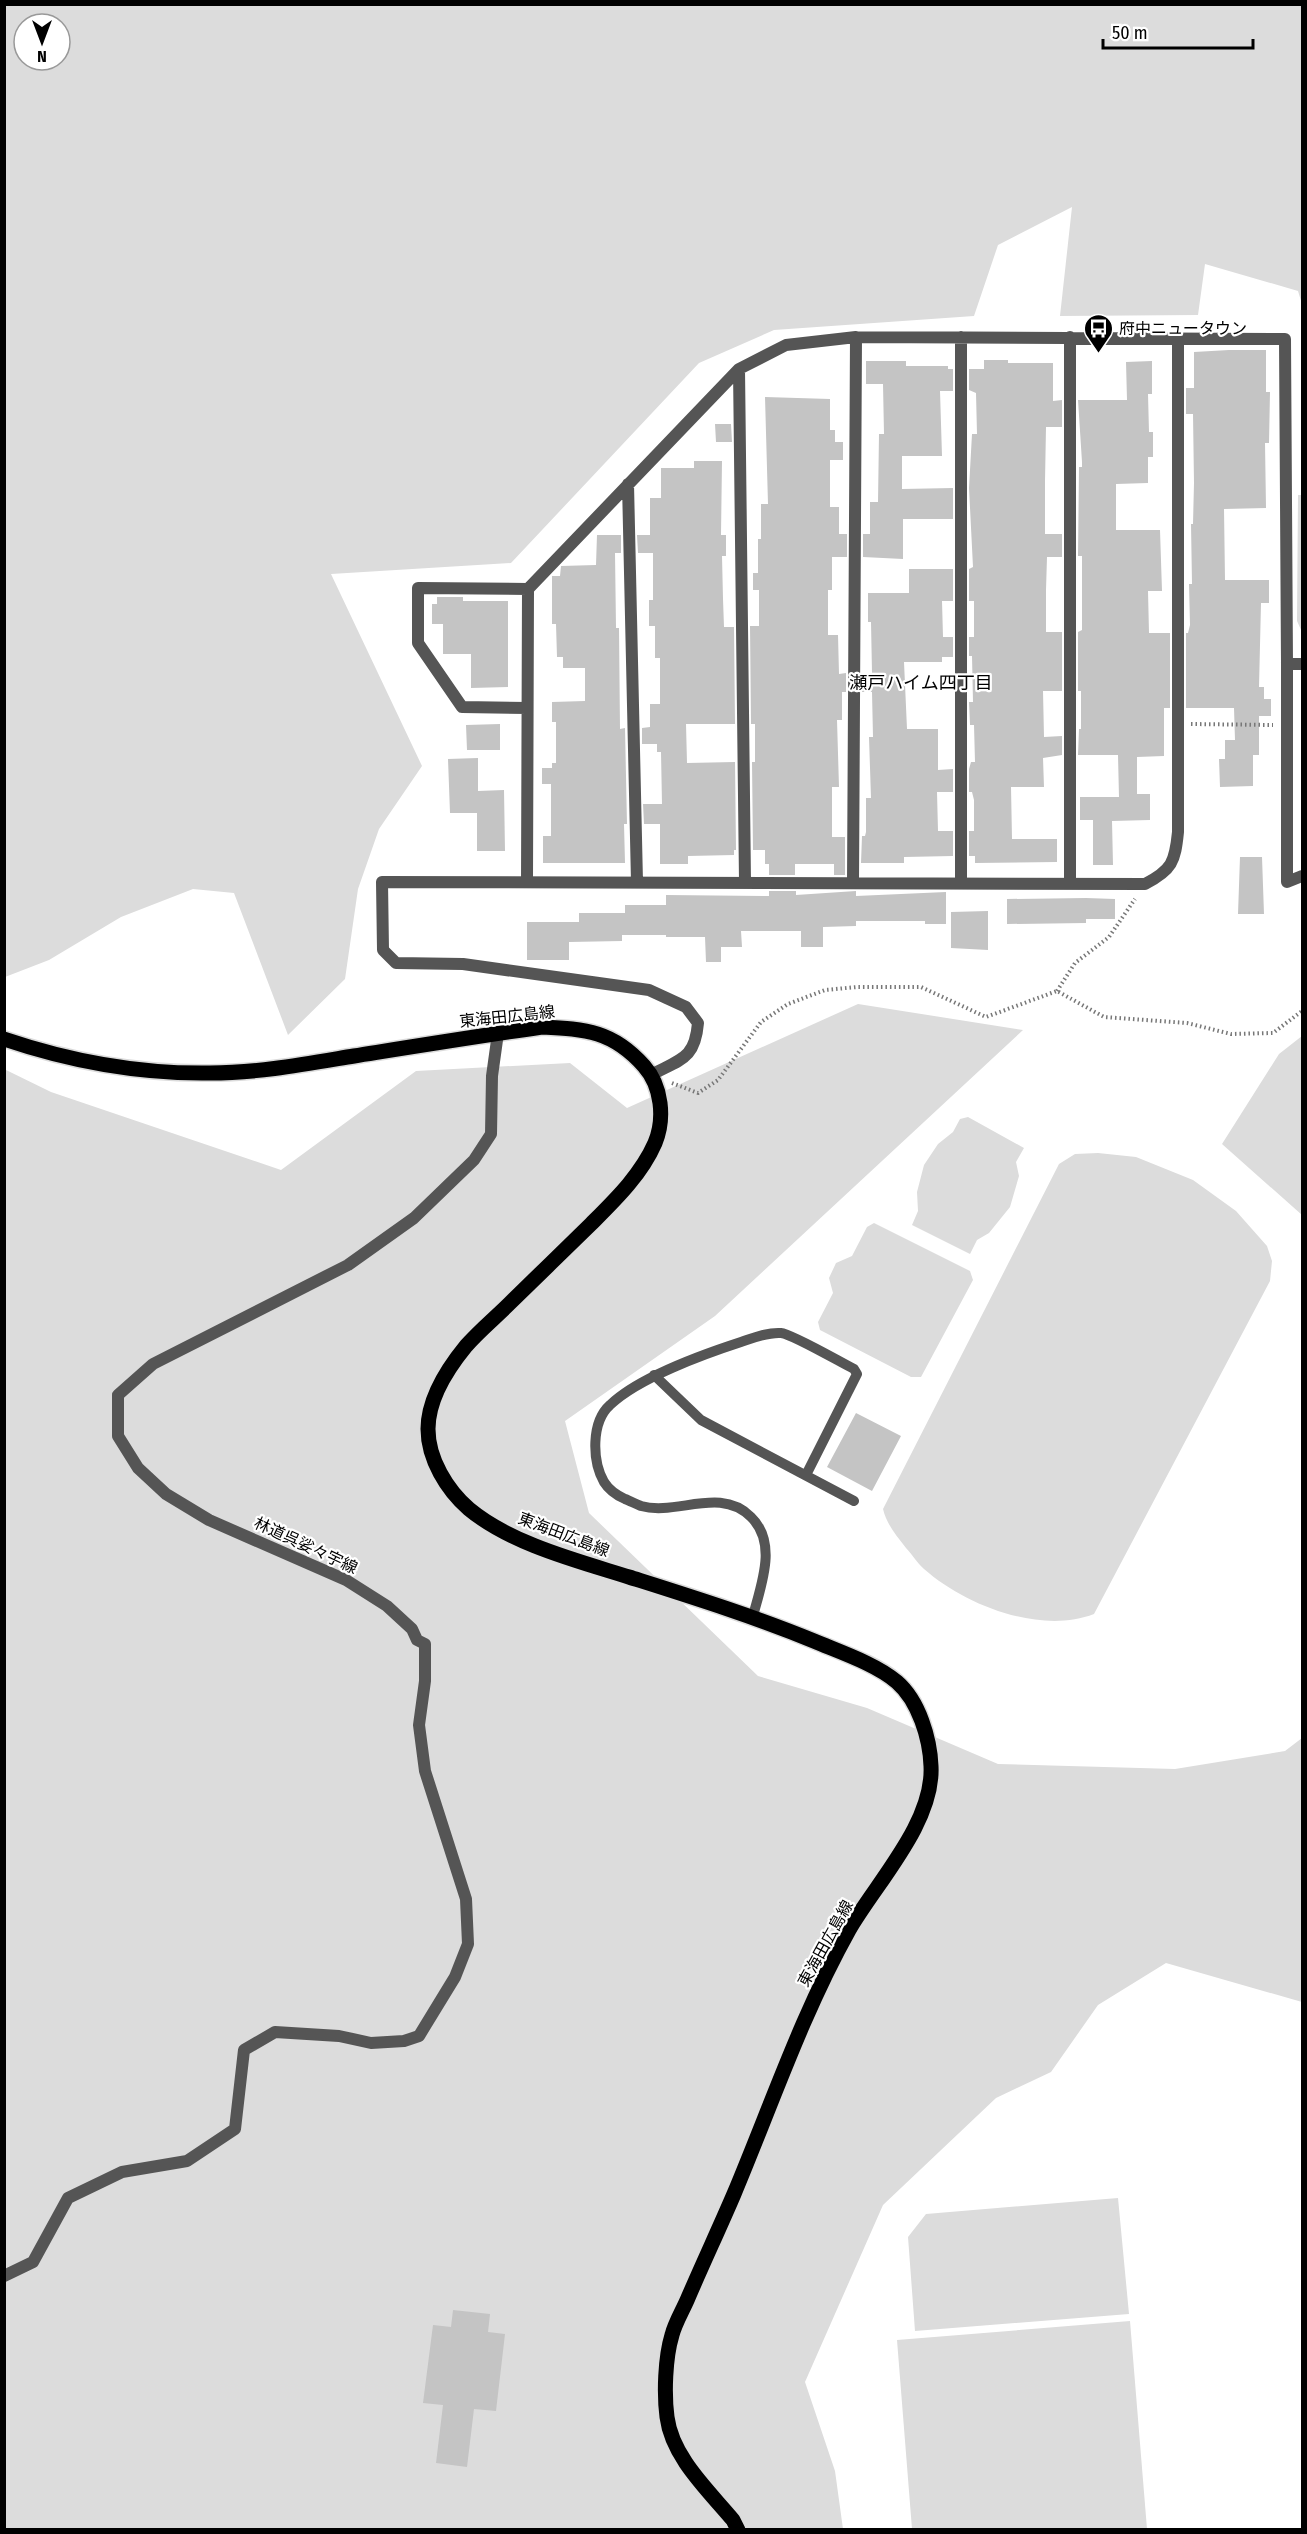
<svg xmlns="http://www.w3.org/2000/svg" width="1307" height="2534" viewBox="0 0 1307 2534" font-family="'Fira Sans Condensed','Noto Sans JP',sans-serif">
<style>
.green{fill:#dcdcdc;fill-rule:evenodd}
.building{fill:#c4c4c4}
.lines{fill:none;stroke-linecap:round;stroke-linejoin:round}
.primary-casing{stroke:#dbdbdb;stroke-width:18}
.path{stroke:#777;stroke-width:4;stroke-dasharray:1.5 3;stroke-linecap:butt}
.service{stroke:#555;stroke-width:10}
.minor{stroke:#555;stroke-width:12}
.primary{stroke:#000;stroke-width:15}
.labels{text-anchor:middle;stroke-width:4.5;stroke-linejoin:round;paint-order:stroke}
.poi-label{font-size:16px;fill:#000;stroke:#fff;text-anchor:start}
.street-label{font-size:16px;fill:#000;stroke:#fff}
.neighbourhood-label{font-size:18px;fill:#000;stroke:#fff}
</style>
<rect width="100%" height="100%" fill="#fff"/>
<path class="green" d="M 5,4 L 1302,5 L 1302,304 L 1298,291 L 1205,264 L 1198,315 L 1060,316 L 1072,207 L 998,245 L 974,316 L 774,330 L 699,363 L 511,563 L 331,574 L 422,766 L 379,829 L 358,889 L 345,979 L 288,1035 L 234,893 L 193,889 L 121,917 L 49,960 L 5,977 ZM 24,24 L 60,24 L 60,60 L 24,60 Z
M 1298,495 L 1302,495 L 1302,632 L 1297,621 Z
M 858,1004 L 1023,1030 L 715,1316 L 565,1421 L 589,1513 L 758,1676 L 867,1708 L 998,1764 L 1175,1769 L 1285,1751 L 1302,1738 L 1302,2002 L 1166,1963 L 1098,2005 L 1051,2072 L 996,2098 L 883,2205 L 805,2382 L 835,2471 L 843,2529 L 5,2529 L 4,1069 L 51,1092 L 281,1170 L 416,1071 L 570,1063 L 627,1108 Z
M 1302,1036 L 1302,1215 L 1222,1144 L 1279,1054 Z
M 968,1117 L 1024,1148 L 1016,1162 L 1019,1176 L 1010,1207 L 989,1233 L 977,1240 L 970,1254 L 912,1225 L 918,1211 L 917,1192 L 924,1165 L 938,1144 L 953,1132 L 960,1119 Z
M 1098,1153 L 1136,1157 L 1193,1180 L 1236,1211 L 1267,1246 L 1272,1261 L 1270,1281 L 1094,1614 C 1040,1635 965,1605 924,1569 C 917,1563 912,1554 906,1548 C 896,1535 887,1525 883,1509 L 1059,1164 L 1075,1154 Z
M 874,1223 L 970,1271 L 973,1280 L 921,1377 L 911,1377 L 820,1330 L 818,1322 L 833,1293 L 829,1278 L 836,1263 L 852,1256 L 867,1227 Z
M 1118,2198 L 1129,2314 L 915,2331 L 908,2237 L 926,2214 Z
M 1130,2321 L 1147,2529 L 912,2529 L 897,2340 Z"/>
<path class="building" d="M 1229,350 L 1266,350 L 1266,392 L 1270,392 L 1269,443 L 1265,443 L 1266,508 L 1224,509 L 1225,580 L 1269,580 L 1269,603 L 1261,603 L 1259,687 L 1264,687 L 1264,699 L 1271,699 L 1271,716 L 1259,716 L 1259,755 L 1253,755 L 1253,786 L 1220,787 L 1219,759 L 1225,759 L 1225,740 L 1235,740 L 1234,708 L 1186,708 L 1186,633 L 1188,633 L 1190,625 L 1189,584 L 1192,584 L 1191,524 L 1193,524 L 1194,483 L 1193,414 L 1186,414 L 1186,388 L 1194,388 L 1194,352 Z
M 984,360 L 1008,360 L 1008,363 L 1053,363 L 1053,401 L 1062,400 L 1062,427 L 1046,427 L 1045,481 L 1045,534 L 1062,534 L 1062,557 L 1047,557 L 1046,590 L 1046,632 L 1062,632 L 1062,691 L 1043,691 L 1044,737 L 1062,736 L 1062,755 L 1043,758 L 1044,787 L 1011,787 L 1012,839 L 1057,839 L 1057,862 L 975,863 L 975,856 L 969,856 L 969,831 L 974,831 L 974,800 L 972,792 L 969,792 L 969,769 L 971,762 L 975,762 L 974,725 L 970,725 L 969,702 L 973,702 L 972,656 L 969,656 L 969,637 L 974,637 L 974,601 L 969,601 L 969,569 L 973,567 L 969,488 L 972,434 L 977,434 L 976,393 L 969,390 L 969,369 L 984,369 Z
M 866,361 L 906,361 L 906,366 L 948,366 L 948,369 L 953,369 L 953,391 L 940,391 L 942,456 L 902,456 L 902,489 L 953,488 L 953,519 L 903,519 L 903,559 L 863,557 L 863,534 L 870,534 L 870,502 L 878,502 L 879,434 L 884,434 L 883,384 L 866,384 Z
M 1152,361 L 1152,394 L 1148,394 L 1149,432 L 1153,432 L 1153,457 L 1148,457 L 1148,483 L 1116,484 L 1116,530 L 1160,530 L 1162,591 L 1148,591 L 1149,633 L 1170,633 L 1170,708 L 1164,708 L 1164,756 L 1137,757 L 1137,794 L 1150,794 L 1150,820 L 1112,821 L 1113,865 L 1093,865 L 1093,820 L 1080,820 L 1080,797 L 1119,797 L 1118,755 L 1078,755 L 1079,729 L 1081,729 L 1081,691 L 1078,691 L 1078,632 L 1082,630 L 1082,556 L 1078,556 L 1079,467 L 1082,467 L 1082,462 L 1078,400 L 1127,400 L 1126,362 Z
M 765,397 L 830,399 L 830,430 L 835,430 L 835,442 L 843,442 L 843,460 L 830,460 L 830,507 L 839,507 L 839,534 L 847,534 L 847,557 L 832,557 L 832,590 L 828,590 L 828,635 L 838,635 L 839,674 L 846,673 L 846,692 L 842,692 L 842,720 L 837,720 L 839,787 L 832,787 L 832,837 L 845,837 L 845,875 L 834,875 L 834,864 L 795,864 L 795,875 L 769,875 L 769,864 L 765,864 L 765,850 L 753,850 L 752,762 L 755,762 L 755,724 L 751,724 L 750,626 L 759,626 L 759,590 L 753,590 L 753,573 L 758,573 L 758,539 L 761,539 L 761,504 L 768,504 Z
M 715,424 L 731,424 L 732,442 L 716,442 Z
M 694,461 L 722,461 L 721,535 L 726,535 L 726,556 L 722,556 L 723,599 L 724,627 L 734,627 L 735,724 L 686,724 L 687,763 L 735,762 L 736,850 L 734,850 L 734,855 L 688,856 L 688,864 L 660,864 L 660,824 L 644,824 L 643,804 L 662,804 L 661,752 L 657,752 L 657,744 L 642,744 L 642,728 L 650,727 L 650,704 L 660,704 L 660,658 L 655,658 L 655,626 L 649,626 L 649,600 L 653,600 L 653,553 L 638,553 L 637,535 L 650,535 L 650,498 L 661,498 L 661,468 L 694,468 Z
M 597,535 L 621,535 L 621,553 L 615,553 L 616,628 L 619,628 L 620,729 L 625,728 L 627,824 L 624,824 L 625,863 L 543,863 L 543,836 L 551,836 L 551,784 L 542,784 L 542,768 L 552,768 L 552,763 L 556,763 L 556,722 L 552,722 L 552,702 L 585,701 L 585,668 L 563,668 L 563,657 L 557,657 L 556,624 L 552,624 L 552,576 L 560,576 L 561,566 L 596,565 Z
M 909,569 L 953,569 L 953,601 L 942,601 L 943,637 L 953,637 L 953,657 L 942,657 L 942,662 L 904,662 L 907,729 L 938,729 L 938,770 L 953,769 L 953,792 L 937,792 L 938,831 L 953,831 L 953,856 L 904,857 L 904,863 L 861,863 L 862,836 L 865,836 L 866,832 L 866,798 L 871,798 L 869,737 L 873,737 L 872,692 L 862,692 L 862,673 L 872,673 L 871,622 L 868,622 L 868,593 L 909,593 Z
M 437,597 L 463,597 L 463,601 L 508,601 L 508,687 L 471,688 L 471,654 L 443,654 L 443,624 L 432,624 L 432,604 L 437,604 Z
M 500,724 L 500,750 L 467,750 L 466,725 Z
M 478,758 L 478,791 L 504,790 L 505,851 L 477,851 L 477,813 L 450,813 L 448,759 Z
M 1240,857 L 1262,857 L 1264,914 L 1238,914 Z
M 769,891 L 796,891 L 796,895 L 856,891 L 856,896 L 946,892 L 946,924 L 925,924 L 925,921 L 856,921 L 856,926 L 823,927 L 823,947 L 801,947 L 801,931 L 741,931 L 742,947 L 721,947 L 721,962 L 706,962 L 705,937 L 666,937 L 666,935 L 622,935 L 622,941 L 569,942 L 569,960 L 527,960 L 527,922 L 579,922 L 579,913 L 625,913 L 625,905 L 666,905 L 666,895 L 769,896 Z
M 1086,898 L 1115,899 L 1115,919 L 1086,919 L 1086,923 L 1007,924 L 1007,899 Z
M 988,911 L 988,950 L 951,948 L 951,912 Z
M 856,1413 L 901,1436 L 872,1491 L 827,1467 Z
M 453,2310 L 490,2314 L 488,2332 L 505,2334 L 496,2411 L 474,2409 L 467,2467 L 436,2463 L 443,2405 L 423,2403 L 433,2325 L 451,2327 Z"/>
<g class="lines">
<defs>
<path id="primary" d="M 4,1039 C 69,1061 141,1074 210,1073 C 259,1073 306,1064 354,1056 C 417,1046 479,1036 542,1027 C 586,1029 613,1031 644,1066 C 662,1086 665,1119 655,1143 C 641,1175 615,1200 591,1224 C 564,1250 537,1277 510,1303 C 496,1317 479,1331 466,1346 C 448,1368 428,1399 428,1429 C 428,1459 447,1490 469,1509 C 511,1544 578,1561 629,1577 C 692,1597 753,1616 814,1641 C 840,1652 876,1664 897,1682 C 919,1701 930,1739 931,1766 C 934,1823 876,1883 849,1930 C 802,2014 771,2106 734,2194 C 719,2229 703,2263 688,2298 C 683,2310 675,2323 672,2335 C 665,2358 664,2394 667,2417 C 672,2457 708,2490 733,2520 L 738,2530"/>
</defs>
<use href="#primary" class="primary-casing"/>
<path class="path" d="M 1191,724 L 1273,725
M 1057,991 L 1075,963 L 1109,937 L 1135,899
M 672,1083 L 698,1093 L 718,1080 L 761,1022 L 788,1004 L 825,990 L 857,987 L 921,987 L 986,1017 L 1057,991 L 1104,1017 L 1187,1023 L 1231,1034 L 1273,1033 L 1302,1011"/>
<path class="service" d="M 654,1375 L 701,1420 L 854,1501
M 753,1616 C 761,1585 778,1543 751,1517 C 720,1486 677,1516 641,1506 C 636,1504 630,1501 625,1499 C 616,1495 609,1490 604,1482 C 592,1461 591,1422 610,1405 C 638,1378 704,1354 741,1342 C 753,1338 768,1332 781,1333 C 792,1334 840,1362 854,1369 L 857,1374 L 806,1475"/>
<path class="minor" d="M 961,337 L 961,882
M 1070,337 L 1070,884
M 739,369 L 745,882
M 628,484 L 637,882
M 1287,664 L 1287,882 L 1302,876
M 527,708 L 462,707 L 418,643 L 418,588 L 528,589
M 527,882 L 528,589 L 739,369 L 786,345 L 856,337 L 1285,339 L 1287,664 L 1302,664
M 853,883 L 856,337
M 651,1075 C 681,1059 695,1059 698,1023 L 686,1007 L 649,990 L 463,964 L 396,963 L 383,950 L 382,882 L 1145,884 C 1172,870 1175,862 1178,832 L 1178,337
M 4,2276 L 33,2262 L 68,2198 L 122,2172 L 187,2161 L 235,2129 L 244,2050 L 275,2032 L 339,2036 L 371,2043 L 404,2041 L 419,2036 L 455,1977 L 468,1944 L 466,1899 L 425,1771 L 419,1725 L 425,1681 L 425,1644 L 417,1640 L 412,1629 L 387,1606 L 346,1580 L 209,1520 L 166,1494 L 138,1468 L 118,1436 L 118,1395 L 153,1364 L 348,1265 L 414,1218 L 474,1160 L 491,1134 L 492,1076 L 498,1033"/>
<use href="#primary" class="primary"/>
</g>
<defs>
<symbol id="bus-pin" viewBox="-11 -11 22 30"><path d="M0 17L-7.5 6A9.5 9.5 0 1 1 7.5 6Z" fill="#000" stroke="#fff"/><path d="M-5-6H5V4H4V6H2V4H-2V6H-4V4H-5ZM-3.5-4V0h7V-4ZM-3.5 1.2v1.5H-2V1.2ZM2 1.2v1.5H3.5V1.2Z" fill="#fff"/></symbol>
</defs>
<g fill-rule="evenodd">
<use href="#bus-pin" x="1082" y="312" width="33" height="45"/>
</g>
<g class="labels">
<g class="poi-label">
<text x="1119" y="334">府中ニュータウン</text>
</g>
<g class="street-label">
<text transform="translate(507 1016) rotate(-6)" y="6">東海田広島線</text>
<text transform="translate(564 1534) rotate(21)" y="6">東海田広島線</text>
<text transform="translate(306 1545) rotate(25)" y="6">林道呉娑々宇線</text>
<text transform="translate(825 1943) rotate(-61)" y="6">東海田広島線</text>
</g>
<g class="neighbourhood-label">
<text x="921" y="689">瀬戸ハイム四丁目</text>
</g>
</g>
<rect width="1307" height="2534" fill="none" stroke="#000000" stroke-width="12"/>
<g transform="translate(42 42) rotate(180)"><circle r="28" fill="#ffffff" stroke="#999999" stroke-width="1.5"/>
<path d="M0-4.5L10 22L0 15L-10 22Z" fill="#000000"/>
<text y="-9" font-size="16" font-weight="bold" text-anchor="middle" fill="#000000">N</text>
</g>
<path d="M1103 39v9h150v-9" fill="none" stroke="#000000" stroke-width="3"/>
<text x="1112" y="39" font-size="18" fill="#000000" stroke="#ffffff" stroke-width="4.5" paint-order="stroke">50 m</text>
</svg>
